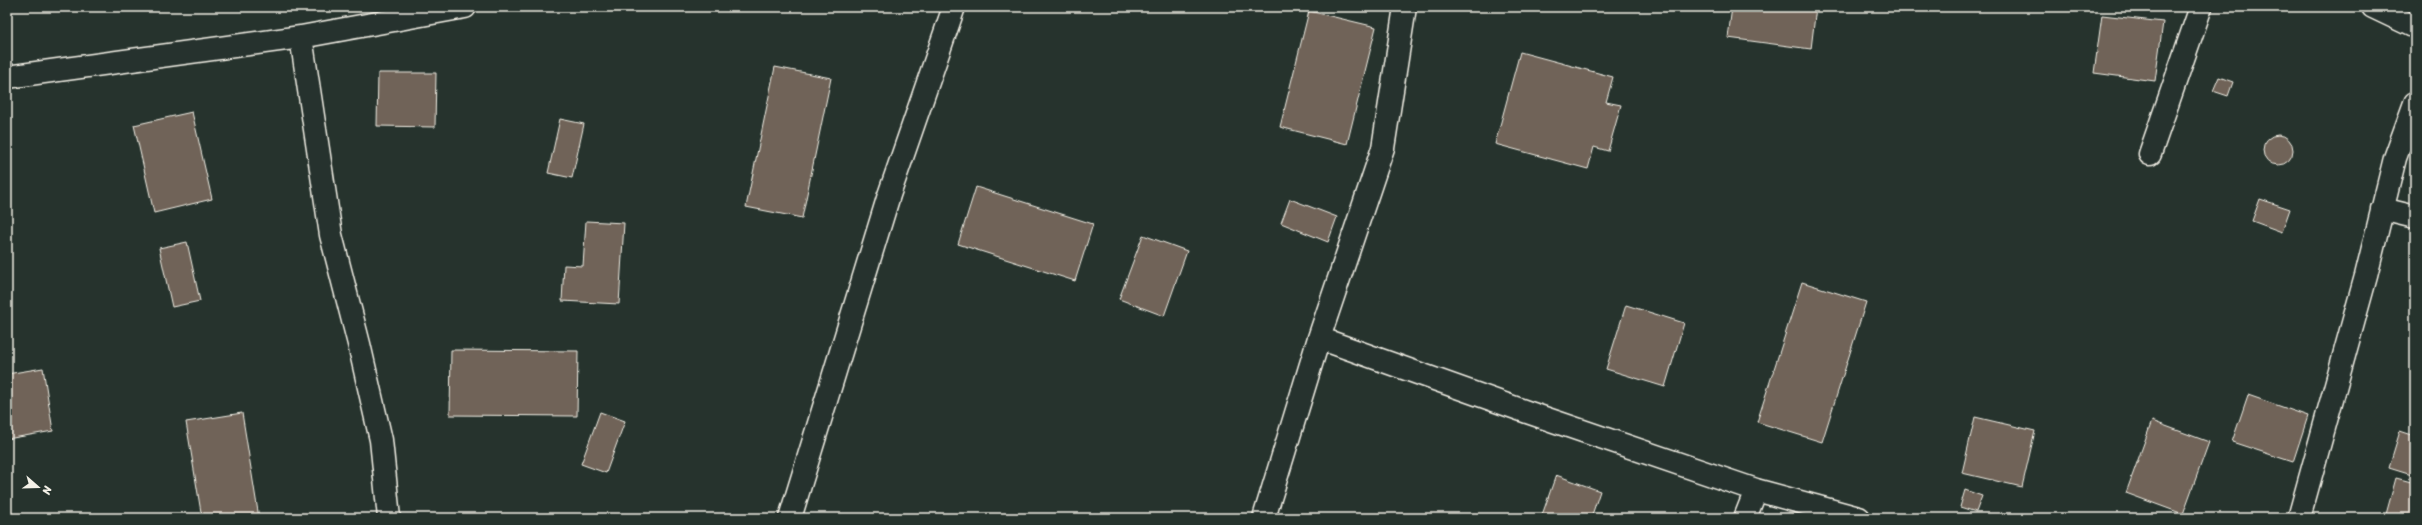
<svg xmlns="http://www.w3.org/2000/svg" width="2422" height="525" viewBox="0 0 2422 525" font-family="Sriracha,sans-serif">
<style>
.building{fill:#6f6458;stroke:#f4f1e8}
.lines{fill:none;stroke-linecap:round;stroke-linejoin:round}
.minor-casing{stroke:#f4f1e8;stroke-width:25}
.minor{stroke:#26332d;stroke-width:22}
</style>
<rect width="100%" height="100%" fill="#26332d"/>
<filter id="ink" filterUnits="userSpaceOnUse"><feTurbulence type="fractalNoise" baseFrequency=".025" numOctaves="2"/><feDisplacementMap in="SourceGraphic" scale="8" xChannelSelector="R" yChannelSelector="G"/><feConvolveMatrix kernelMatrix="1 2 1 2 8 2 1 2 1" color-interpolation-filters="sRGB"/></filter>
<g filter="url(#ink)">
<path class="building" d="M 1732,7 L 1816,7 L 1811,49 L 1728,38 Z
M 1309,11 L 1376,27 L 1347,144 L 1280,127 Z
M 2102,15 L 2163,22 L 2155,81 L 2094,73 Z
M 1520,52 L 1613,77 L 1606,102 L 1621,105 L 1608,151 L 1594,147 L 1588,169 L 1495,144 Z
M 775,67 L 831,78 L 802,218 L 746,207 Z
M 378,73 L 436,73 L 435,127 L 377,126 Z
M 2219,77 L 2233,82 L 2228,96 L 2213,91 Z
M 192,112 L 212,199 L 154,213 L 134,125 Z
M 560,119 L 584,124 L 572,178 L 548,173 Z
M2263 150a15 15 0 1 1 30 0a15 15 0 1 1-30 0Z
M 976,187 L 1093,224 L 1075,281 L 958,244 Z
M 1290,199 L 1337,217 L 1328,242 L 1281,223 Z
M 2260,199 L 2290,209 L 2282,232 L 2252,221 Z
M 586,221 L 624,223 L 619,304 L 562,301 L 564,265 L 583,266 Z
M 1143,235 L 1187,251 L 1164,316 L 1119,299 Z
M 187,242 L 200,301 L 172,307 L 159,248 Z
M 1802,282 L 1866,302 L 1822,442 L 1757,422 Z
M 1626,305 L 1684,323 L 1665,387 L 1606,369 Z
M 451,350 L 578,351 L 577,416 L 450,415 Z
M 43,368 L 53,431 L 7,439 L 7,374 Z
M 2248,395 L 2308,416 L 2293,462 L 2232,442 Z
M 600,412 L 625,421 L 606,473 L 581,464 Z
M 242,413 L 259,518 L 202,518 L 186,422 Z
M 1975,417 L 2035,431 L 2022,487 L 1962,473 Z
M 2152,421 L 2209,442 L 2183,514 L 2126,493 Z
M 2400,431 L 2415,436 L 2415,475 L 2389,467 Z
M 1556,475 L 1600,491 L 1591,518 L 1541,518 Z
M 2396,478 L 2415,483 L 2415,518 L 2385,518 Z
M 1965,490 L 1982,496 L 1976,512 L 1960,507 Z"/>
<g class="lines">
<defs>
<path id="minor" d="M 2373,7 L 2415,27
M 301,37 L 331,235 L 359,344 L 381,440 L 389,518
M 7,77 L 301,37 L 465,7
M 2150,154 L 2201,7
M 2382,209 L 2415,217
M 1319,338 L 1527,412 L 1756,490 L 1859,518
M 790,518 L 889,195 L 954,7
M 1264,518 L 1319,338 L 1383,148 L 1405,7
M 1745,518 L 1756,490
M 2299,518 L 2366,276 L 2395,158 L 2415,103"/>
</defs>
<use href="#minor" class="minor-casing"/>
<use href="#minor" class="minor"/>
</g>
</g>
<rect width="2422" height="525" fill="none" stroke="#26332d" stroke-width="24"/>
<rect x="12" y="12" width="2398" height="501" fill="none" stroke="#f4f1e8" stroke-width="1.5" filter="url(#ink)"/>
<g transform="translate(38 487) rotate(110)" stroke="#26332d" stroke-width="3" paint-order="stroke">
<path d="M0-3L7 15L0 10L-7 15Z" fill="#f4f1e8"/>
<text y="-6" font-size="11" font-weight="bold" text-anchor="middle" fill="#f4f1e8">N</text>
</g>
</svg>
